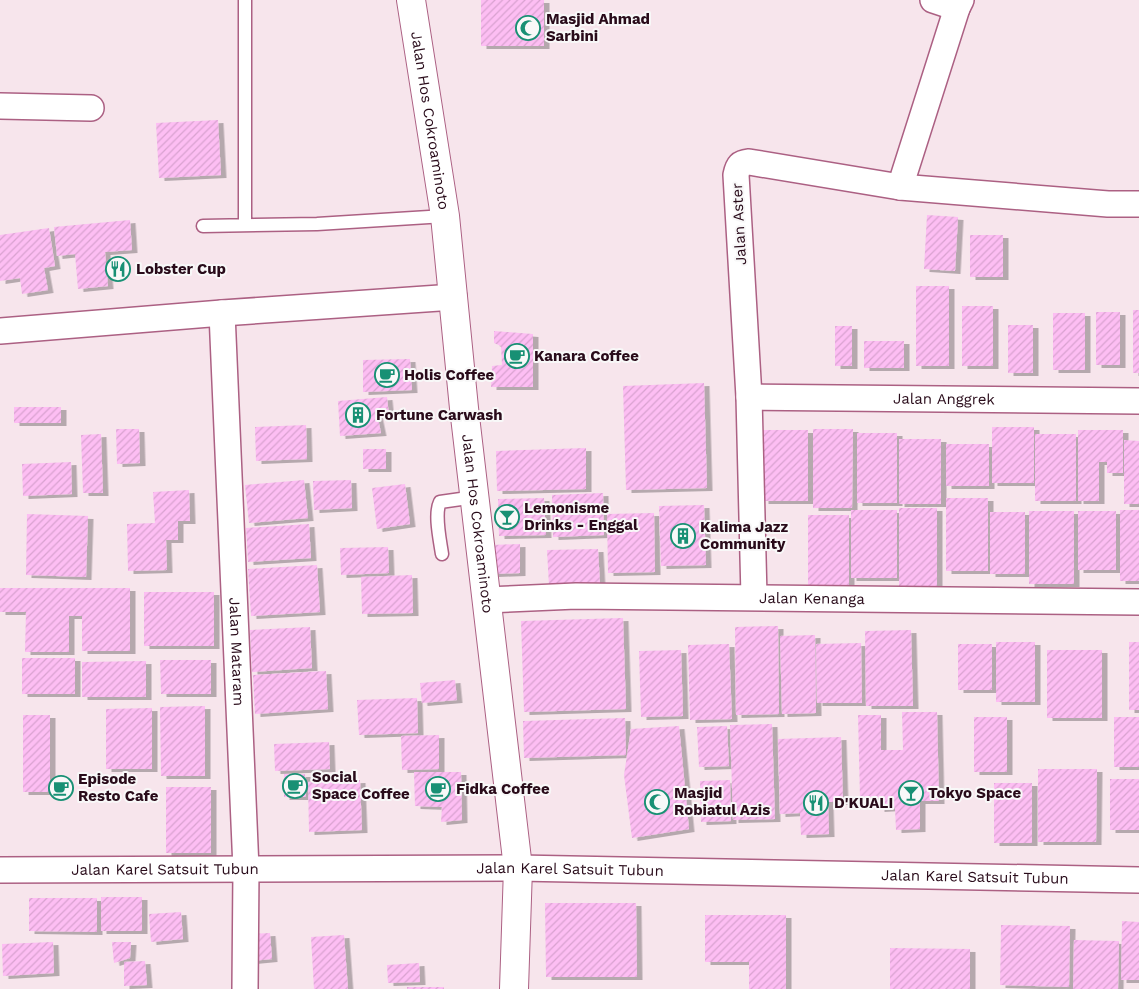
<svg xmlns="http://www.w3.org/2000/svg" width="1139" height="989" viewBox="0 0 1139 989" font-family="'Work Sans',sans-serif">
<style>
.building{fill:url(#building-hatch);filter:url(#shadow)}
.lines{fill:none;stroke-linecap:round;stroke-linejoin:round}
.service-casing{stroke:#ac6083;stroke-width:15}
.minor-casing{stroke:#ac6083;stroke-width:28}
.tertiary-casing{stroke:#ac6083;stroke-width:30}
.service{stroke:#fff;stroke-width:12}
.minor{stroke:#fff;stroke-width:25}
.tertiary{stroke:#fff;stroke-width:28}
.labels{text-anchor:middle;stroke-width:4;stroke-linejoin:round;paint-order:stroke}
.poi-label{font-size:15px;font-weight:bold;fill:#290b1a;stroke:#f8f8f8;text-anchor:start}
.street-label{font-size:15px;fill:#290b1a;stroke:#f8f8f8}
</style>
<defs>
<pattern id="building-hatch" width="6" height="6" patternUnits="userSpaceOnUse" patternTransform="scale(1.25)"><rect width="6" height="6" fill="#fdbef3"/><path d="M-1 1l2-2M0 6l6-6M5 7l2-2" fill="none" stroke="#d9a2d0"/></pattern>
<filter id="shadow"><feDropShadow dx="5.5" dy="3" stdDeviation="0" flood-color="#0004"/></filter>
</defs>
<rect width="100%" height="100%" fill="#f7e5ec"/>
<path class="building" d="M 481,0 L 544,0 L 544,46 L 481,46 Z
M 218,120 L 221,175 L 159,178 L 156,123 Z
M 927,215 L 958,217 L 955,271 L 924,269 Z
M 130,220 L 132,250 L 105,252 L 108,286 L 78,289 L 75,254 L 57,256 L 54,227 Z
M 49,228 L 55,266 L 44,268 L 48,290 L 22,294 L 20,278 L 0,281 L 0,235 Z
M 970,235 L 1003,235 L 1003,277 L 970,277 Z
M 916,286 L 949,286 L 949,366 L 916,366 Z
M 962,306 L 993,306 L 993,366 L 962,366 Z
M 1133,310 L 1139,310 L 1139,373 L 1133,373 Z
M 1096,312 L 1120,312 L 1120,365 L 1096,365 Z
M 1053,313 L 1085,313 L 1085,370 L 1053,370 Z
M 1008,325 L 1033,325 L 1033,373 L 1008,373 Z
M 835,326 L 852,326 L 852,366 L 835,366 Z
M 494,331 L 533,334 L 533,387 L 491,387 L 492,366 L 502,365 L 501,346 L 494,343 Z
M 864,341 L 904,341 L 904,368 L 864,368 Z
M 410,359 L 412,390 L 363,392 L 363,360 Z
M 704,383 L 707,488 L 626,490 L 623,386 Z
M 387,397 L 389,416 L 377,414 L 381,433 L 340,436 L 338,401 Z
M 14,407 L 61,407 L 61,423 L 14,423 Z
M 306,425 L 307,459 L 256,461 L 255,427 Z
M 992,427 L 1034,427 L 1034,483 L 992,483 Z
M 116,429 L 139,429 L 140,463 L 117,464 Z
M 813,429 L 853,429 L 852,508 L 813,508 Z
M 763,430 L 808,430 L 808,501 L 763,501 Z
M 1078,430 L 1123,430 L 1123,473 L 1107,473 L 1107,462 L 1099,462 L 1099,501 L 1078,501 Z
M 857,433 L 897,433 L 897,503 L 857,503 Z
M 101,434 L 103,493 L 83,493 L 81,435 Z
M 1035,434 L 1076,434 L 1076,501 L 1035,501 Z
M 899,439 L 941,439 L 941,504 L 899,504 Z
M 1124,440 L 1139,441 L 1139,504 L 1124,504 Z
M 946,444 L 989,444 L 989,486 L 946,486 Z
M 586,448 L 586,489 L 497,491 L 496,451 Z
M 363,449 L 386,449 L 386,469 L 363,469 Z
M 71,462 L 72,494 L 23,496 L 22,464 Z
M 304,480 L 308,518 L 249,523 L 245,485 Z
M 351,480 L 352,508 L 314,510 L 313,481 Z
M 405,484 L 410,524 L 377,529 L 372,488 Z
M 189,490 L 190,521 L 178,521 L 178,540 L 166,540 L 167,570 L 128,571 L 127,524 L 155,523 L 153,492 Z
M 603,493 L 604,535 L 553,537 L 552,495 Z
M 544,498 L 546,535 L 499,536 L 498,499 Z
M 946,498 L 988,498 L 988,571 L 946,571 Z
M 704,505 L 706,565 L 661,566 L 659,506 Z
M 899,508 L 937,508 L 937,586 L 899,586 Z
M 851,510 L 897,510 L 897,578 L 851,578 Z
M 1120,510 L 1139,510 L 1139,581 L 1120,581 Z
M 1029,511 L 1074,511 L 1074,584 L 1029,584 Z
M 1078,511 L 1116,511 L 1116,570 L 1078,570 Z
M 990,512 L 1025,512 L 1025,574 L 990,574 Z
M 654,513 L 655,572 L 608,573 L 607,514 Z
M 27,514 L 88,516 L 86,577 L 26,575 Z
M 808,515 L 849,515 L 849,592 L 808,592 Z
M 309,524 L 311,558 L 248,562 L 246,528 Z
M 520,544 L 520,573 L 493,574 L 492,545 Z
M 388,547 L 389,573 L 341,575 L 340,548 Z
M 598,549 L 600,584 L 549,586 L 547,550 Z
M 317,565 L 320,612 L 251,616 L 248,569 Z
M 412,575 L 413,613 L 362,614 L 361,577 Z
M 0,588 L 130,588 L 130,651 L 82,651 L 82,616 L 69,616 L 69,652 L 25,652 L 26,612 L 0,612 Z
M 144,592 L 214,592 L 214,646 L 144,646 Z
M 623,618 L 626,709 L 524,712 L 521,621 Z
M 778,626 L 779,714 L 736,715 L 735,627 Z
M 310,627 L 312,668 L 252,672 L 250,630 Z
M 911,630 L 913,706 L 866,706 L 865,631 Z
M 815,635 L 816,713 L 782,714 L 780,636 Z
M 996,642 L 1035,642 L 1035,702 L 996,702 Z
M 1129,642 L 1139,642 L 1139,710 L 1129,710 Z
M 861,643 L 862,703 L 817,703 L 816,644 Z
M 729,644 L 732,719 L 690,720 L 688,645 Z
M 958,644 L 992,644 L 992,690 L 958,690 Z
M 681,650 L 683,716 L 641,717 L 639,651 Z
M 1047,650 L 1102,650 L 1102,718 L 1047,718 Z
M 22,658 L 75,658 L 75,694 L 22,694 Z
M 160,660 L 211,660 L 211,694 L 161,694 Z
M 146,661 L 146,697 L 82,697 L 82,662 Z
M 326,671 L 328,709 L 255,714 L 253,675 Z
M 455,680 L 457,700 L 422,703 L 420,683 Z
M 417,698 L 418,733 L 359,735 L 357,700 Z
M 205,706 L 205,776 L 161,776 L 160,707 Z
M 152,708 L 152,769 L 106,769 L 106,709 Z
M 902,712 L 937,712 L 939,801 L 920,801 L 920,829 L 896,830 L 895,808 L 879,809 L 879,798 L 860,798 L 858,715 L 881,715 L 881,750 L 903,750 Z
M 23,715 L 50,715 L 50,792 L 23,792 Z
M 974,717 L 1007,717 L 1007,772 L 974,772 Z
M 1114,717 L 1139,717 L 1139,767 L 1114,767 Z
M 625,718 L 626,755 L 524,758 L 523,721 Z
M 772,724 L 775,819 L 733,820 L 730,725 Z
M 679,726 L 689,829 L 632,838 L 624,775 L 631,729 Z
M 727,726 L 729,766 L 699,767 L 697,727 Z
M 439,735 L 439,769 L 402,770 L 401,736 Z
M 841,737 L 843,802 L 828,802 L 829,834 L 801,835 L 800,813 L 780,814 L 778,739 Z
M 329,742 L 330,769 L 275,771 L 274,744 Z
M 1038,769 L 1097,769 L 1096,842 L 1038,842 Z
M 414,772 L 461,772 L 462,820 L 441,822 L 442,807 L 415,806 Z
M 284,774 L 305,774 L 306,797 L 284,797 Z
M 1110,779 L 1139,779 L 1139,830 L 1110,830 Z
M 360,780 L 362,830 L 309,832 L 308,782 Z
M 730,780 L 731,821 L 701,822 L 700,781 Z
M 994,783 L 1032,783 L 1032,843 L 994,843 Z
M 166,787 L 211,787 L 211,853 L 166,853 Z
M 101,897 L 142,897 L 142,931 L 101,931 Z
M 29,898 L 97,898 L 97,932 L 29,931 Z
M 545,903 L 636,903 L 637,977 L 546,977 Z
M 181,912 L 183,939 L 151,942 L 149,914 Z
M 705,915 L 786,915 L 786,989 L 749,989 L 749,962 L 705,962 Z
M 1122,921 L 1139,922 L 1139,980 L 1121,980 Z
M 1001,925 L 1070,926 L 1069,987 L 1000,985 Z
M 270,933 L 272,959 L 251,961 L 250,934 Z
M 344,935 L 348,989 L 314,989 L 311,937 Z
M 1074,940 L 1119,941 L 1118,989 L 1073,989 Z
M 53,942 L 54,973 L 3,976 L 2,944 Z
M 112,942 L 131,942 L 130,958 L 114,963 Z
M 890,948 L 970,949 L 970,989 L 890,989 Z
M 145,961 L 147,985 L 124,986 L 124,962 Z
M 419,963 L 420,982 L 388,983 L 387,965 Z
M 407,987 L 444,987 L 444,989 L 407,989 Z"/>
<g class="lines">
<defs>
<path id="service" d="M 245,0 L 245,225
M 203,226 L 317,224 L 445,216
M 442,554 C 440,540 434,514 440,502 L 475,497"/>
<g id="minor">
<path d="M 933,0 L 957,8"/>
<path d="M 0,106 L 91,108"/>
<path d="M 900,187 L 957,8 L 961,0"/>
<path id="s1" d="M 222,313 L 246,869 L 245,989"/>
<path d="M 0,331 L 222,313 L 454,297"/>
<path id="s2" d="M 749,397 L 1139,401"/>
<path d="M 754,597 L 749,397 L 736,175 C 738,165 740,163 749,162 L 900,187 L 1108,204 L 1139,204"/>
<path id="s3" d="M 486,600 L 576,596 L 1139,602"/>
<path id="s4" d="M 0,870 L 518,868 L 1139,880"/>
</g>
<g id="tertiary">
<path id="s5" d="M 411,0 L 445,216 L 464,408 L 518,868 L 514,989"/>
</g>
</defs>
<use href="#service" class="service-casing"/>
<use href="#minor" class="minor-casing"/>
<use href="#tertiary" class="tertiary-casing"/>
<use href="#service" class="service"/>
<use href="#minor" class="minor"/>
<use href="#tertiary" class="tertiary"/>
</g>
<defs>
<symbol id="mosque-ring" viewBox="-11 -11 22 22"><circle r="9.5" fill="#f8f8f8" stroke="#189074" stroke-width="1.5"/><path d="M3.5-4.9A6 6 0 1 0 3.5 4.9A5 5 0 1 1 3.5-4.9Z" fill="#189074"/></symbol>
<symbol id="restaurant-ring" viewBox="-11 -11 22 22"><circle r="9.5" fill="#f8f8f8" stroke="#189074" stroke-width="1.5"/><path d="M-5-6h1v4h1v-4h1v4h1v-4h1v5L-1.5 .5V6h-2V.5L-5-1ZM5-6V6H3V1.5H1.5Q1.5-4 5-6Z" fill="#189074"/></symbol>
<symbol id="cafe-ring" viewBox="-11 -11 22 22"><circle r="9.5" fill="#f8f8f8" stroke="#189074" stroke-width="1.5"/><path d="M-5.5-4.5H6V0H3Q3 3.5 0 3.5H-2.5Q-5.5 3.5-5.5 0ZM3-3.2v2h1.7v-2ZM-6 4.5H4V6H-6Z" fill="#189074"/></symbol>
<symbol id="building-ring" viewBox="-11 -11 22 22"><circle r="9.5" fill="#f8f8f8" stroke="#189074" stroke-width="1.5"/><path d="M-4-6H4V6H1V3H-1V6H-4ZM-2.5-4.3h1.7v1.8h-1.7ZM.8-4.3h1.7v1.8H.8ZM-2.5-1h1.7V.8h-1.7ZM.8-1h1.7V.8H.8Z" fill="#189074"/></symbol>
<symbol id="bar-ring" viewBox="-11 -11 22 22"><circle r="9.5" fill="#f8f8f8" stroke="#189074" stroke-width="1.5"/><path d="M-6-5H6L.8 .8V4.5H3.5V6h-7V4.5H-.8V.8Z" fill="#189074"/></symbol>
</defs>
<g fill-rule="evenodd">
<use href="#mosque-ring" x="514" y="14" width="28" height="28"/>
<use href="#restaurant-ring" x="104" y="255" width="28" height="28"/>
<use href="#cafe-ring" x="503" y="342" width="28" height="28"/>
<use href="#cafe-ring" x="373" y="361" width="28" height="28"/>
<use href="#building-ring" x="344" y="401" width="28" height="28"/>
<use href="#bar-ring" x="493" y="503" width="28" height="28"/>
<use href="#building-ring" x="669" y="522" width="28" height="28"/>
<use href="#cafe-ring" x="281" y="772" width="28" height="28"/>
<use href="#cafe-ring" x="47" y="774" width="28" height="28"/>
<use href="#cafe-ring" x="424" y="775" width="28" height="28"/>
<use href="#bar-ring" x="897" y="779" width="28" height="28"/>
<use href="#mosque-ring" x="643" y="788" width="28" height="28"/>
<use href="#restaurant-ring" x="802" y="789" width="28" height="28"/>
</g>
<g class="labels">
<g class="poi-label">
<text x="546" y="24">Masjid Ahmad<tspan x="546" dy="17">Sarbini</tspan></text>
<text x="136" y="274">Lobster Cup</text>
<text x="534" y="361">Kanara Coffee</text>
<text x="404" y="380">Holis Coffee</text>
<text x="376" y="420">Fortune Carwash</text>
<text x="524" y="513">Lemonisme<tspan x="524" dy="17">Drinks - Enggal</tspan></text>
<text x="700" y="532">Kalima Jazz<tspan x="700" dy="17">Community</tspan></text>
<text x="312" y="782">Social<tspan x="312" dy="17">Space Coffee</tspan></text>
<text x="78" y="784">Episode<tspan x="78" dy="17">Resto Cafe</tspan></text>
<text x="456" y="794">Fidka Coffee</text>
<text x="674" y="798">Masjid<tspan x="674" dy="17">Robiatul Azis</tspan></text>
<text x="928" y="798">Tokyo Space</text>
<text x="834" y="808">D'KUALI</text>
</g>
<g class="street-label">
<text dy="5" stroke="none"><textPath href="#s5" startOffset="122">Jalan Hos Cokroaminoto</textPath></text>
<text transform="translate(739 224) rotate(-93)" y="5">Jalan Aster</text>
<text dy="5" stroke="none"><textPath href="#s2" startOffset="195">Jalan Anggrek</textPath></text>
<text dy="5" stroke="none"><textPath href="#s5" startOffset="528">Jalan Hos Cokroaminoto</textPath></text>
<text dy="5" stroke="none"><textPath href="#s3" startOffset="326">Jalan Kenanga</textPath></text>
<text dy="5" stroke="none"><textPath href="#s1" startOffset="339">Jalan Mataram</textPath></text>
<text dy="5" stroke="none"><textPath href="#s4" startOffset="165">Jalan Karel Satsuit Tubun</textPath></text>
<text dy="5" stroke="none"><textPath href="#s4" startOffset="570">Jalan Karel Satsuit Tubun</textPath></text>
<text dy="5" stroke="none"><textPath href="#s4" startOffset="975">Jalan Karel Satsuit Tubun</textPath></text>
</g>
</g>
</svg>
